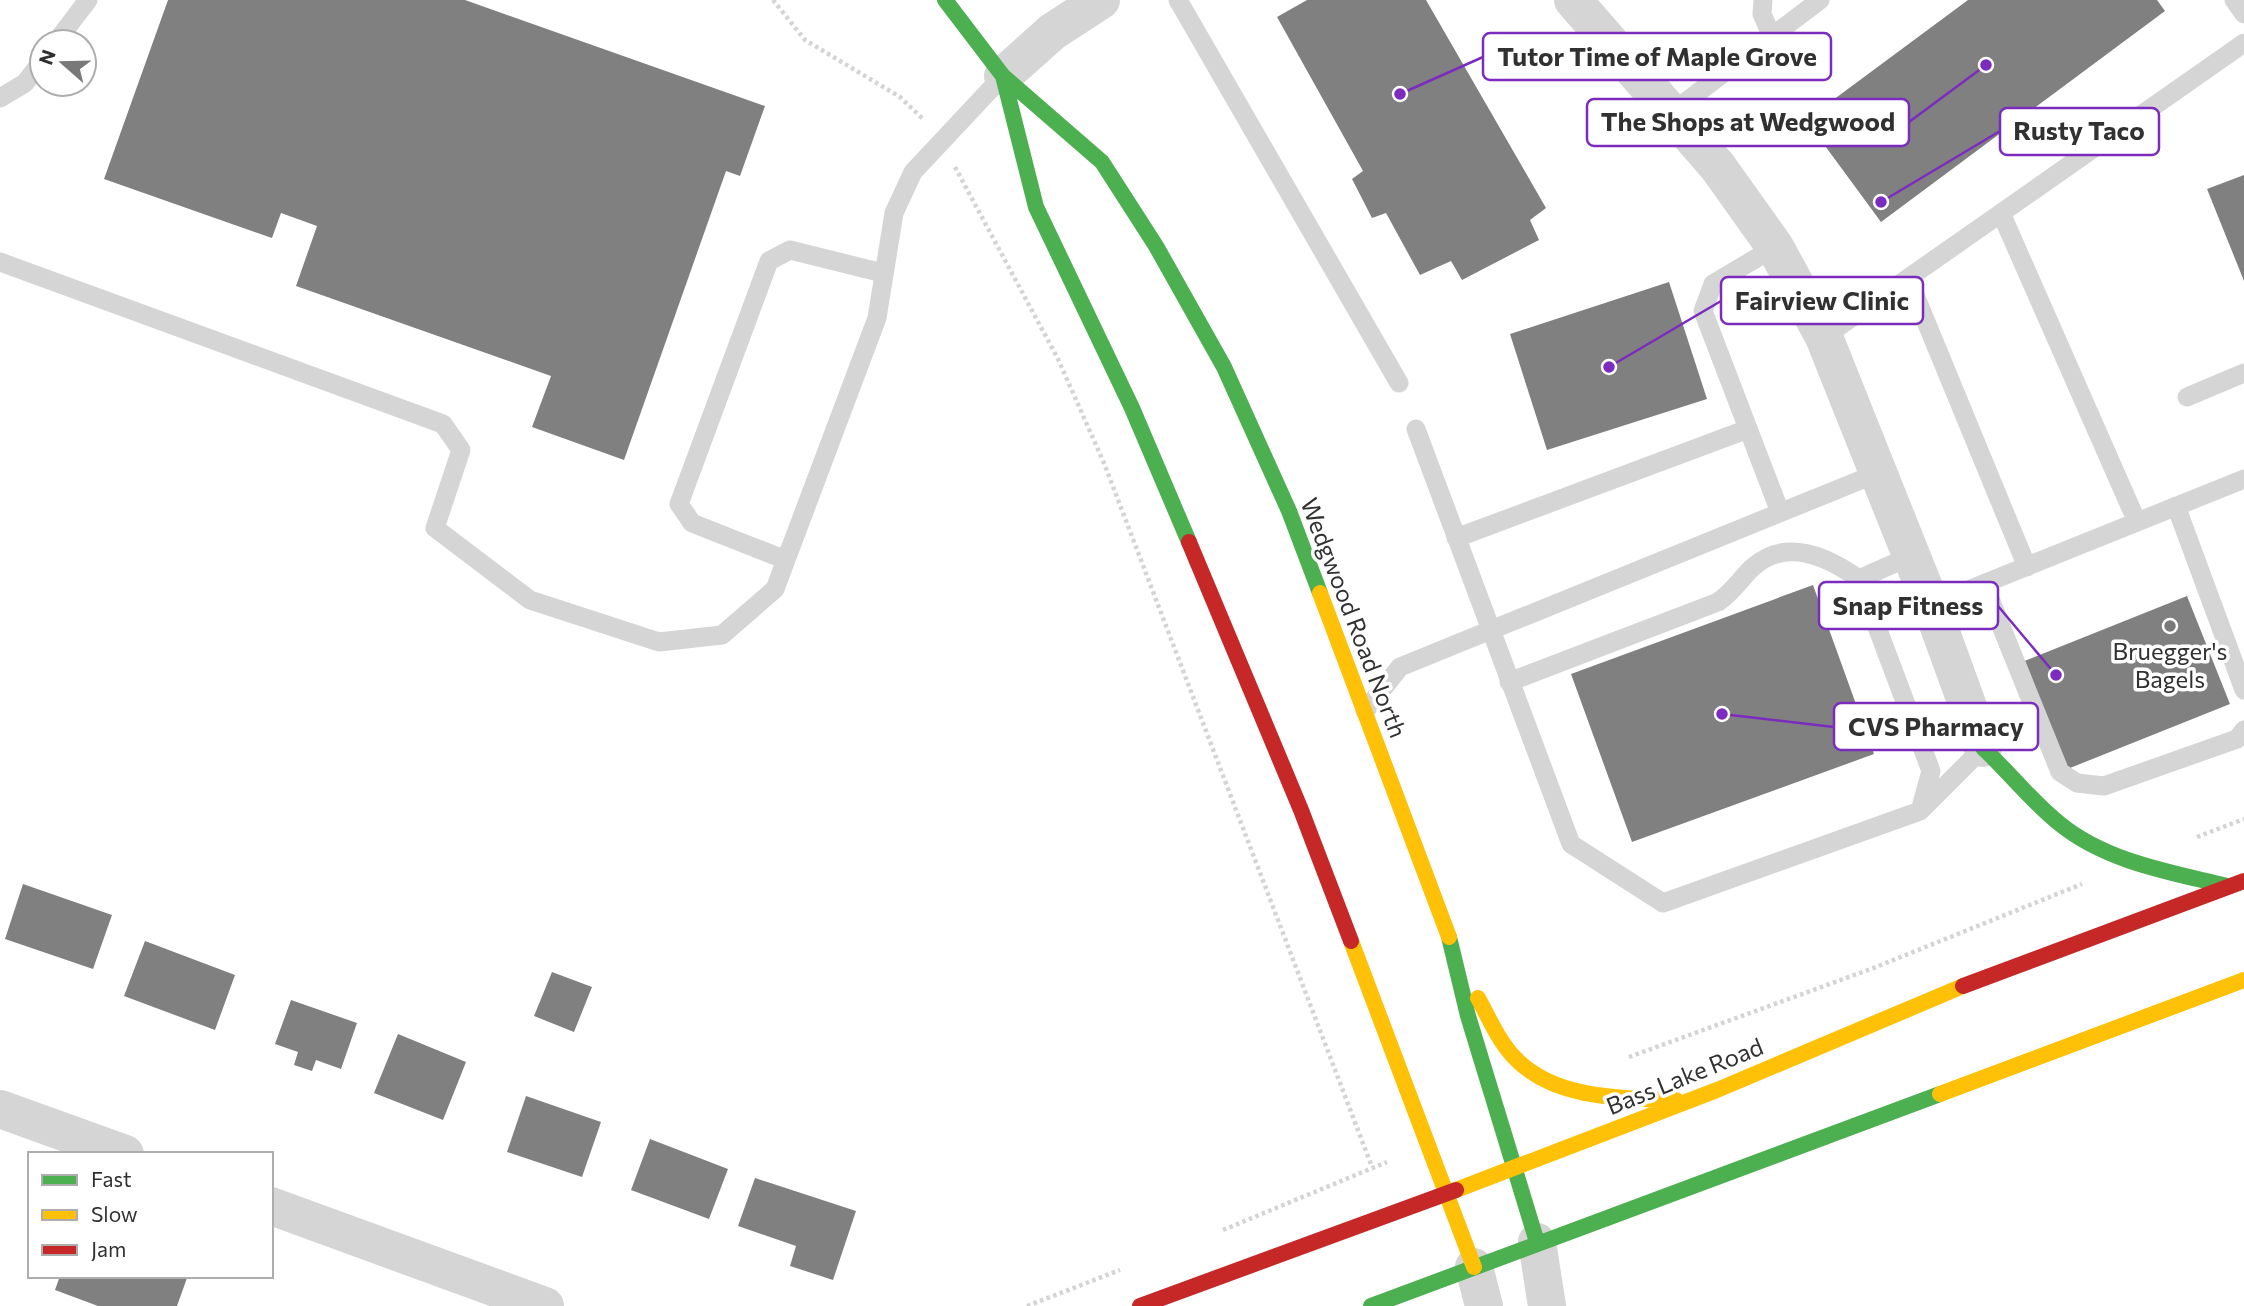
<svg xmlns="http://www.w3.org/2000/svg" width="2244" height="1306" viewBox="0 0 2244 1306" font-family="Commissioner,sans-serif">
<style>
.building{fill:#808080}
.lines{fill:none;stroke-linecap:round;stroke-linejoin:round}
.path{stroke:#d4d4d4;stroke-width:4.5;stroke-dasharray:3.5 3.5;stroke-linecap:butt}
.lane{stroke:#d5d5d5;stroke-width:19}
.street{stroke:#d5d5d5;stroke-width:38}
.fast{stroke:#4caf50;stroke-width:16}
.slow{stroke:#ffc107;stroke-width:16}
.jam{stroke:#c62828;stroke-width:16}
.poi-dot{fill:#797979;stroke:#fff;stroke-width:2.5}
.labels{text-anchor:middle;stroke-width:7;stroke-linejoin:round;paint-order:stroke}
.street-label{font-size:24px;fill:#313131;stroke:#fff}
.poi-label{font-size:24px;fill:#313131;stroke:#fff}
.leader{fill:none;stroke:#7b2cbf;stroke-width:2.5}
.callout-dot{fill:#7b2cbf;stroke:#fff;stroke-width:2.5}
.callout{fill:#fff;stroke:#7b2cbf;stroke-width:2.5}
.callout-label{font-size:26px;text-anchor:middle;font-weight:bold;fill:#313131}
</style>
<rect width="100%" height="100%" fill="#fff"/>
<path class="building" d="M 168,0 L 465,0 L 765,106 L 740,176 L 726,171 L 624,460 L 532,427 L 551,376 L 296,286 L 317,226 L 281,213 L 272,238 L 104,179 Z
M 1307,0 L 1426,0 L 1546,208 L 1530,220 L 1539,240 L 1462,280 L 1451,261 L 1420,275 L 1386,213 L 1372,218 L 1352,179 L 1363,171 L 1277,17 Z
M 1968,0 L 2157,0 L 2165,11 L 1881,222 L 1806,120 Z
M 2244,175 L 2244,281 L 2207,189 Z
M 1669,282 L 1707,399 L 1547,450 L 1510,334 Z
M 1813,585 L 1874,754 L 1632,842 L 1571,674 Z
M 2187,596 L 2230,704 L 2065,770 L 2022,662 Z
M 23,884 L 112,915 L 93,969 L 5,939 Z
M 145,941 L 235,975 L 215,1030 L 124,996 Z
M 552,972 L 592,987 L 574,1032 L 534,1016 Z
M 291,1000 L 357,1023 L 341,1069 L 316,1060 L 312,1071 L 294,1065 L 298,1052 L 275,1044 Z
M 398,1034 L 466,1062 L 443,1120 L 374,1093 Z
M 526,1096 L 601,1122 L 582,1177 L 507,1152 Z
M 650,1139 L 728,1169 L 709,1219 L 631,1190 Z
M 755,1178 L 856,1211 L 833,1280 L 790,1266 L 796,1246 L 738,1226 Z
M 60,1276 L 182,1276 L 187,1278 L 177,1306 L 98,1306 L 55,1290 Z"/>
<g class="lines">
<path class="path" d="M 773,0 L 805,40 L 900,97 L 923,119
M 955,167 L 1058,359 L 1104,463 L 1372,1167
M 2197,837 L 2244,819
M 1629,1057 L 1871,969 L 2082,884
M 1223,1230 L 1387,1162
M 1027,1306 L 1120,1270"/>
<path class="lane" d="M 1178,0 L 1399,383
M 1763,0 L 1762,14 L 1772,37
M 2234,0 L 2244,14
M 56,42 L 88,0
M 0,98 L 25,83 L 42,61
M 1671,113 L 1820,0
M 2001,213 L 2137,522
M 1775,247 L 1713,284 L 1703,311 L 1780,512
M 0,262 L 443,424 L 461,450 L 435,528 L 530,600 L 659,642 L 722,635 L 775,589 L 877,318 L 894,213 L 913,172 L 1003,76
M 1908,278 L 2027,567
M 1824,337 L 2244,43
M 2187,397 L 2244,373
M 1416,429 L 1571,844 L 1663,903 L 1920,811 L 1931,771 L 1859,579 L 1911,556
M 2176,506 L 2244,690
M 1456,538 L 1748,429
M 786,560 L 692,523 L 679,504 L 769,261 L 790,250 L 883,273
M 1984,584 L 2060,772 L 2077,783 L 2104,786 L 2237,739 L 2244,730
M 1931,605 L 2244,479
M 1509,682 L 1718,602 C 1733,592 1741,578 1753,567 C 1787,537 1828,557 1859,579
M 1365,711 L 1400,667 L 1878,473
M 1921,810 L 1983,748"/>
<path class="street" d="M 1573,0 L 1718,167 L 1775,247 L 1824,337 L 1931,605 L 1983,748
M 1003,76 L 1052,32 L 1101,0
M 0,1109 L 125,1154
M 271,1206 L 545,1306
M 1537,1242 L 1547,1306
M 1474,1267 L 1484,1306"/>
<path class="fast" d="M 945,0 L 1003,76 L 1102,162 L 1156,246 L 1224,367 L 1289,511 L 1320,593
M 1003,76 L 1036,207 L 1132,408 L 1189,542
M 1983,748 C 2010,773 2032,802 2060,824 C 2107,862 2170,872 2227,886
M 1449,937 L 1468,1016 L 1537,1242
M 1371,1306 L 1940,1094"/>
<path class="slow" d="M 1320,593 L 1449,937
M 1351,941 L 1474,1267
M 1478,998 C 1489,1018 1498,1040 1514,1057 C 1554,1100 1622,1098 1676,1100
M 1940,1094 L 2244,980
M 1456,1190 L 1717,1090 L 1963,986"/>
<path class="jam" d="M 1189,542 L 1301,810 L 1351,941
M 1963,986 L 2244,881
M 1140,1306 L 1456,1190"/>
</g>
<circle class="poi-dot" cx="2170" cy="626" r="7"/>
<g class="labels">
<g class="street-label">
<text transform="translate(1353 618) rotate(69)" y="8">Wedgwood Road North</text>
<text transform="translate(1685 1077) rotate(-22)" y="8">Bass Lake Road</text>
</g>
<g class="poi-label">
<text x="2170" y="660">Bruegger's<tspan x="2170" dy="28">Bagels</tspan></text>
</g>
</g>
<path class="leader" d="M1400 94L1483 57M1986 65L1909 122M1881 202L2000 131M1609 367L1721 301M2056 675L1998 606M1722 714L1834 727"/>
<g class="callout-dot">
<circle cx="1400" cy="94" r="7"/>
<circle cx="1986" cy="65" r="7"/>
<circle cx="1881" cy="202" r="7"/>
<circle cx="1609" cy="367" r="7"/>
<circle cx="2056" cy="675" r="7"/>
<circle cx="1722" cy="714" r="7"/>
</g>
<g class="callout">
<rect x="1483" y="33" width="348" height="47" rx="7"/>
<rect x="1587" y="99" width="322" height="47" rx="7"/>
<rect x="2000" y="108" width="159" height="47" rx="7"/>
<rect x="1721" y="277" width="202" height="47" rx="7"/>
<rect x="1819" y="582" width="179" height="47" rx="7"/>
<rect x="1834" y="703" width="204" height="47" rx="7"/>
</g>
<g class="callout-label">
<text x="1657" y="66">Tutor Time of Maple Grove</text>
<text x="1748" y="131">The Shops at Wedgwood</text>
<text x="2079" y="140">Rusty Taco</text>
<text x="1822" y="310">Fairview Clinic</text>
<text x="1908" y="615">Snap Fitness</text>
<text x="1936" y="736">CVS Pharmacy</text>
</g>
<rect x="28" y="1152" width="245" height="126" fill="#ffffff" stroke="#adadad" stroke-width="2"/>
<rect x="42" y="1175" width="35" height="10" fill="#4caf50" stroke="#adadad" stroke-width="2"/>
<text x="91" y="1187" font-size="21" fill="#313131">Fast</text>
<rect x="42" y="1210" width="35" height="10" fill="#ffc107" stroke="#adadad" stroke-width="2"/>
<text x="91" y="1222" font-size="21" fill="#313131">Slow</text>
<rect x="42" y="1245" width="35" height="10" fill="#c62828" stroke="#adadad" stroke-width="2"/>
<text x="91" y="1257" font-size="21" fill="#313131">Jam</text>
<g transform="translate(63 63) rotate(290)"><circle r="33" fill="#ffffff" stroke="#adadad" stroke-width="2"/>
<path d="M0-5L12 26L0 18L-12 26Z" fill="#797979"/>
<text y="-10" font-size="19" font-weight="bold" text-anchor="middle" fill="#313131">N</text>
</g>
</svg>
